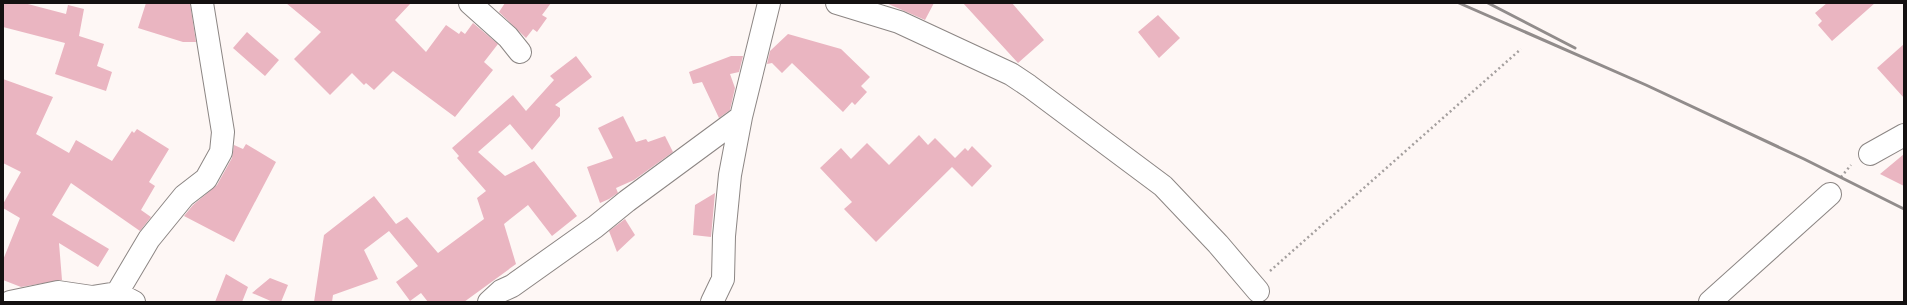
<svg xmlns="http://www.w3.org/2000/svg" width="1907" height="305" viewBox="0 0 1907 305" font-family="'Work Sans',sans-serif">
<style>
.building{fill:#eab5c1}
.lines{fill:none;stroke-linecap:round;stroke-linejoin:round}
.minor-casing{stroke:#8c8684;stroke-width:24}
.path{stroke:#a49f9e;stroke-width:2.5;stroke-dasharray:2 3;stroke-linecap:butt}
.minor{stroke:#fff;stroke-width:22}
.rail{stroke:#918c8b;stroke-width:3}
</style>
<rect width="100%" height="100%" fill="#fef7f5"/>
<path class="building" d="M 3,3 L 24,3 L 66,14 L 68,5 L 84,9 L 79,36 L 104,44 L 97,66 L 112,72 L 106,91 L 55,74 L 65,43 L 3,27 Z
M 146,3 L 190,3 L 196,42 L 183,42 L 138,28 Z
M 286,3 L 411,3 L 395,20 L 426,52 L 446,25 L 459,34 L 461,31 L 465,34 L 473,23 L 498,44 L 484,62 L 493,70 L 455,117 L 393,71 L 374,90 L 366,83 L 364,85 L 352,73 L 330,95 L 294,59 L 321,32 Z
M 505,3 L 551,3 L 542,15 L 547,18 L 537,32 L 533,29 L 526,38 L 499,12 Z
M 886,3 L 934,3 L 925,20 Z
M 963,3 L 1012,3 L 1044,40 L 1018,63 Z
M 1827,3 L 1875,3 L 1832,41 L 1818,25 L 1822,21 L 1815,13 Z
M 1158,15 L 1180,38 L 1159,58 L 1138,32 Z
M 247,32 L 279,60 L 265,76 L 233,48 Z
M 788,34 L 841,49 L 870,77 L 861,86 L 867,92 L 855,105 L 852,102 L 843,112 L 792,63 L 782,73 L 772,63 L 767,64 L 770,51 Z
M 1904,44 L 1904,98 L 1877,68 Z
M 576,56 L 592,77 L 555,105 L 560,108 L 560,116 L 532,150 L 510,124 L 478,152 L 505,176 L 534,161 L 577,216 L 552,236 L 528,205 L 504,224 L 516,264 L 464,302 L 428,302 L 421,293 L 410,301 L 396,282 L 418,266 L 389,231 L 364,250 L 378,279 L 333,295 L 332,302 L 314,302 L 324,235 L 374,196 L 396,224 L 407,217 L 438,253 L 484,219 L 477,198 L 486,191 L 457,158 L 459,156 L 452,148 L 513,95 L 526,111 L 554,80 L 550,76 Z
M 731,56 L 743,56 L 739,72 L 730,74 L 735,88 L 730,110 L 719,118 L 702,82 L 693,84 L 689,72 Z
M 3,79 L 53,97 L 36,134 L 69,153 L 76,140 L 112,161 L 132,131 L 134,133 L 137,129 L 169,149 L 149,182 L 155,186 L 141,210 L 151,217 L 140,231 L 71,183 L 52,215 L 109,249 L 98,267 L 59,243 L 62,280 L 21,287 L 3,280 L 3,260 L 20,218 L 3,208 L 3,204 L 21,172 L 3,163 Z
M 623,116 L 636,142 L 646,139 L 648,142 L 665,136 L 673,152 L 634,180 L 616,188 L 618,193 L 609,199 L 600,203 L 587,167 L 613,158 L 598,128 Z
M 919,135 L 928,145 L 935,138 L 955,158 L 965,148 L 968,151 L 972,146 L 992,166 L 972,187 L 952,167 L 876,242 L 844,209 L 852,202 L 820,168 L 841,148 L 851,159 L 867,143 L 889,165 Z
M 246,144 L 276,162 L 234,242 L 184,216 L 193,205 L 217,185 L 232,158 L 234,145 L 243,149 Z
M 1904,154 L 1904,186 L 1880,174 Z
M 715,193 L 711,237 L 693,235 L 695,205 Z
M 625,219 L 635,235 L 617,252 L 609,231 Z
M 226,274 L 248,287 L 242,302 L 215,302 Z
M 270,278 L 288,285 L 281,302 L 273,302 L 252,293 Z"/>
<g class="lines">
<defs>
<path id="minor" d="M 470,3 L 508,37 L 520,52
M 837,3 L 899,22 L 1011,74 L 1029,86 L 1163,186 L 1218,244 L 1258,291
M 1870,154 L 1904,135
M 117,293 L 149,239 L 184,196 L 206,179 L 221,152 L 223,132 L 202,3
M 10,302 L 58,292 L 92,297 L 117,293 L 134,302
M 489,302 L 501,291 L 512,286 L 595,227 L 627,201 L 741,117
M 712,302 L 723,279 L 724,236 L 730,175 L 741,117 L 769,3
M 1710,302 L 1830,194"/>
</defs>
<use href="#minor" class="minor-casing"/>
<path class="path" d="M 1841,177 L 1851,165
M 1270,271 L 1521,49"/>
<use href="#minor" class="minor"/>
<path class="rail" d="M 1459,3 L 1646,85 L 1804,159 L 1904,209
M 1488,3 L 1575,48"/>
</g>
<rect width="1907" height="305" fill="none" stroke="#141111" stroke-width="8"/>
</svg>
